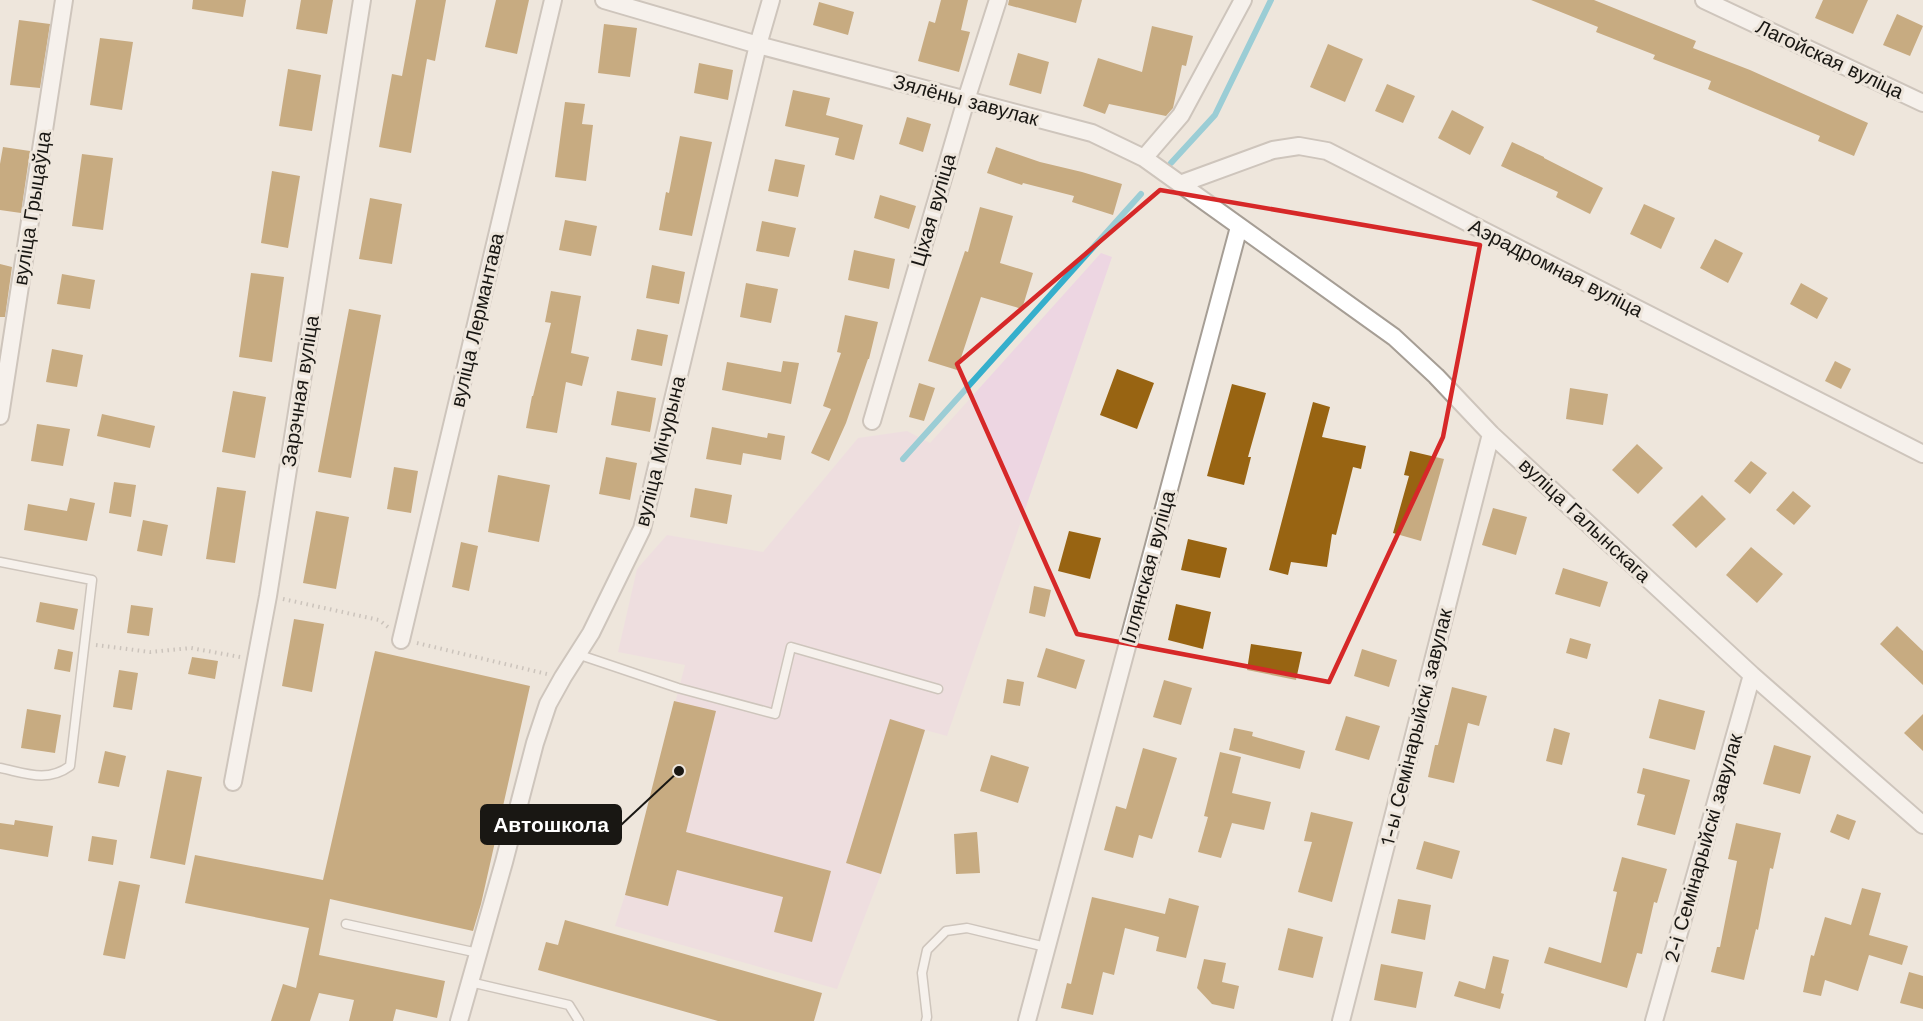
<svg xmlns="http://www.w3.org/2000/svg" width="1923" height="1021" viewBox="0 0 1923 1021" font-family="'Work Sans',sans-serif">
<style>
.education{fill:#edd6e2}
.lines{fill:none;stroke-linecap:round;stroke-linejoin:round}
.stream{stroke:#35afcc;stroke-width:6}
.building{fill:#986412}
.service-casing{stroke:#a69e95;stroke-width:11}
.minor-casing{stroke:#a69e95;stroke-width:20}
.path{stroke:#a19b94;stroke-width:4;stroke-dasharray:1.5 4.5;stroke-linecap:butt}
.service{stroke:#fff;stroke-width:8}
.minor{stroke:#fff;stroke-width:16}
.marked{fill:none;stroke:#d62828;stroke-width:4.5;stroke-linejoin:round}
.labels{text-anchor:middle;stroke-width:6;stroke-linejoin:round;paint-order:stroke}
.street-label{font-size:20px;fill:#191713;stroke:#eee6dc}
.leader{fill:none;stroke:#191713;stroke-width:2}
.callout-dot{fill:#191713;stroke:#eee6dc;stroke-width:2}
.callout{fill:#191713;stroke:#191713;stroke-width:2}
.callout-label{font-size:21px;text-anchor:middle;font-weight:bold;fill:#fff}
</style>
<rect width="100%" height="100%" fill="#eee6dc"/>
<path class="education" d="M 1101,253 L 1112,257 L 947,736 L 925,730 L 881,874 L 837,989 L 615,926 L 625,895 L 685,665 L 618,652 L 637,569 L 667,535 L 763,552 L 858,438 L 907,431 L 930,443 Z"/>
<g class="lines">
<path class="stream" d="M 1171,163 L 1215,115 L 1271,0
M 903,459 L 1141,194"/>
</g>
<path class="building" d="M 193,0 L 246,0 L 243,17 L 192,9 Z
M 301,0 L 333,0 L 327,34 L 296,29 Z
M 416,0 L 446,0 L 435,61 L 427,59 L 411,153 L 379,147 L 392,74 L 402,76 Z
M 496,0 L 529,0 L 517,54 L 485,47 Z
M 941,0 L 968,0 L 961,30 L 970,32 L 959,72 L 918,61 L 929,21 L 935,23 Z
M 1009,0 L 1082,0 L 1076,23 L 1008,5 Z
M 1531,0 L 1594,0 L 1696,41 L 1693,48 L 1750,70 L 1868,123 L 1854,156 L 1818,141 L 1820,136 L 1708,89 L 1711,81 L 1653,59 L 1655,55 L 1596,32 L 1598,27 Z
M 1823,0 L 1868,0 L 1853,34 L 1815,18 Z
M 819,2 L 854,12 L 848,35 L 813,25 Z
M 1897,14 L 1923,26 L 1910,56 L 1883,45 Z
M 19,20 L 50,24 L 40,88 L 10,85 Z
M 604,24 L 637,28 L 630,77 L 598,73 Z
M 1152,26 L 1193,36 L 1186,66 L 1182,65 L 1173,108 L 1166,116 L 1109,104 L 1105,114 L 1083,106 L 1098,58 L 1142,72 Z
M 100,38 L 133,42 L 122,110 L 90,105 Z
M 1328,44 L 1363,59 L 1345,102 L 1310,87 Z
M 1018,53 L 1049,62 L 1041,94 L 1009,85 Z
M 699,63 L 733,70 L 728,100 L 694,93 Z
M 288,69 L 321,75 L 312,131 L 279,126 Z
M 1387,84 L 1415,96 L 1403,123 L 1375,111 Z
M 793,90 L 830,98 L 826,115 L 863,125 L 854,160 L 835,155 L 839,138 L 785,126 Z
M 565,102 L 585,104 L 582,124 L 593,125 L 586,181 L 555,177 Z
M 1452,110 L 1484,127 L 1470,155 L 1438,138 Z
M 907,117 L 931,124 L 923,152 L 899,144 Z
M 680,136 L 712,142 L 692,236 L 659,230 L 666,192 L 669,193 Z
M 1512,142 L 1544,157 L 1544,158 L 1603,188 L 1590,214 L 1556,197 L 1558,192 L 1501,166 Z
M 3,147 L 30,151 L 21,213 L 0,210 L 0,164 Z
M 996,147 L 1040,162 L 1082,172 L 1122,184 L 1113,215 L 1072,202 L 1074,196 L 1023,183 L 1022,185 L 987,173 Z
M 82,154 L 113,158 L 103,230 L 72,226 Z
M 775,159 L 805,165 L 798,197 L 768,191 Z
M 272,171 L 300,176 L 288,248 L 261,243 Z
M 880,195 L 916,206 L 909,229 L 874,218 Z
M 370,198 L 402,204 L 392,264 L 359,259 Z
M 1644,204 L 1675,218 L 1661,249 L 1630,234 Z
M 980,207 L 1013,216 L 1000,263 L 1033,273 L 1022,309 L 981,297 L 957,370 L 928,361 L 965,251 L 968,252 Z
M 565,220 L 597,226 L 591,256 L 559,250 Z
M 762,221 L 796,228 L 789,257 L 756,251 Z
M 1715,239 L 1743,253 L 1728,283 L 1700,268 Z
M 854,250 L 895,259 L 889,289 L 848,280 Z
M 0,264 L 12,267 L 5,317 L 0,317 Z
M 652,265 L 685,272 L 679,304 L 646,298 Z
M 251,273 L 284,277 L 272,362 L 239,357 Z
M 62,274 L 95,280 L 90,309 L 57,304 Z
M 746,283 L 778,289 L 771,323 L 740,317 Z
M 1801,283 L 1828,298 L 1817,319 L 1790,304 Z
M 551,291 L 581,296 L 571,353 L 589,357 L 582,386 L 566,382 L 557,433 L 526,428 L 532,396 L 533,396 L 551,323 L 545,322 Z
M 349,309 L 381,315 L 351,478 L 318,472 Z
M 845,315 L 878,322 L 869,359 L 868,359 L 846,423 L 829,461 L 811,453 L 831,409 L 823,406 L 841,353 L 837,352 Z
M 637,329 L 668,335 L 662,366 L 631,360 Z
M 52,349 L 83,355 L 77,387 L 46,382 Z
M 783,361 L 799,363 L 791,404 L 722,390 L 727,362 L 781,372 Z
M 1835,361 L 1851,369 L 1841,389 L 1825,381 Z
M 1117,369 L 1154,383 L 1137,429 L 1100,415 Z
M 919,383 L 935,388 L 924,421 L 909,417 Z
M 1232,384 L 1266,393 L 1248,457 L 1251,457 L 1244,485 L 1207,476 Z
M 1570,388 L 1608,394 L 1603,425 L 1566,419 Z
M 233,391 L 266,397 L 255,458 L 222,452 Z
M 617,391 L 656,398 L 650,432 L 611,425 Z
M 1313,402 L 1330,407 L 1322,437 L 1366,446 L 1361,469 L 1353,467 L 1336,535 L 1332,534 L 1327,567 L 1291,562 L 1288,575 L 1269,570 Z
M 102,414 L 155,426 L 150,448 L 97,436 Z
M 37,424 L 70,429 L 63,466 L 31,461 Z
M 712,427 L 767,438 L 768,433 L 785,436 L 781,460 L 743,453 L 741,465 L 706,459 Z
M 1637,444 L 1663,468 L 1638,494 L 1612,470 Z
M 1410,451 L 1444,459 L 1421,541 L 1393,533 L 1409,476 L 1404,475 Z
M 606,457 L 637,463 L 630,500 L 599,494 Z
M 1751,461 L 1767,473 L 1750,494 L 1734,481 Z
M 394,467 L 418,471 L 411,513 L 387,509 Z
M 498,475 L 550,485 L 539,542 L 488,532 Z
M 114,482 L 136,485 L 131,517 L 109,513 Z
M 217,487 L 246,491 L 235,563 L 206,559 Z
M 695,488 L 732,495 L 727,524 L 690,517 Z
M 1793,491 L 1811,506 L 1794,525 L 1776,510 Z
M 1702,495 L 1726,519 L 1696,548 L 1672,525 Z
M 70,498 L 95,503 L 87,541 L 24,530 L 28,504 L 67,511 Z
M 1493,508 L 1527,517 L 1516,555 L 1482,545 Z
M 316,511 L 349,517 L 336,589 L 303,583 Z
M 143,520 L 168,525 L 162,556 L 137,551 Z
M 1069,531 L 1101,538 L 1090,579 L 1058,571 Z
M 1188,539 L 1227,548 L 1220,578 L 1181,570 Z
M 461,542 L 478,546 L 469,591 L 452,587 Z
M 1751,547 L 1783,574 L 1757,603 L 1726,575 Z
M 1563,568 L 1608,582 L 1600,607 L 1555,594 Z
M 1034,586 L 1051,590 L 1045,617 L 1029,613 Z
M 40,602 L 78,609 L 74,630 L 36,622 Z
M 1176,604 L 1211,612 L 1203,649 L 1168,640 Z
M 131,605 L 153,608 L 149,636 L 127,633 Z
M 294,619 L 324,624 L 312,692 L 282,686 Z
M 1897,626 L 1923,651 L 1923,685 L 1880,644 Z
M 1570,638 L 1591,644 L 1587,659 L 1566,653 Z
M 1251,644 L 1302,652 L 1296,680 L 1247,670 Z
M 1046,648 L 1085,660 L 1076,689 L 1037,677 Z
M 58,649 L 73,652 L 70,672 L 54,669 Z
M 1362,649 L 1397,660 L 1389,687 L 1354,676 Z
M 375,651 L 530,686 L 481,904 L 473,931 L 330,899 L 319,955 L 445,981 L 437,1018 L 396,1009 L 393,1021 L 349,1021 L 354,1000 L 319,993 L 310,1021 L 271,1021 L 283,984 L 296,988 L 309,928 L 185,903 L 195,855 L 323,880 Z
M 192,657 L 218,661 L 215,679 L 188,674 Z
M 119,670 L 138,673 L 132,710 L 113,707 Z
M 1007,679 L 1024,682 L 1020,706 L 1003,703 Z
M 1164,680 L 1192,688 L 1181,725 L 1153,717 Z
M 1452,687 L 1487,696 L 1479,726 L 1468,723 L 1454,783 L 1428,777 L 1435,745 L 1438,745 Z
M 1659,699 L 1705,711 L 1695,750 L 1649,738 Z
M 674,701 L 716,711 L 686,832 L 831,871 L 812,942 L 774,932 L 783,897 L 677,870 L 668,906 L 625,895 Z
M 27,709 L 61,715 L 55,753 L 21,748 Z
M 1923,714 L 1923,751 L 1904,733 Z
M 1346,716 L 1380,726 L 1369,760 L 1335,750 Z
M 890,719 L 925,730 L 881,874 L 846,863 Z
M 1234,728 L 1253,732 L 1252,736 L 1305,751 L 1300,769 L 1229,750 Z
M 1554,728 L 1570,733 L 1562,765 L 1546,761 Z
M 1774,745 L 1811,756 L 1800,794 L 1763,784 Z
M 1143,748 L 1177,758 L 1152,839 L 1139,835 L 1133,858 L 1104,850 L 1116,806 L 1126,809 Z
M 105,751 L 126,756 L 119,787 L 98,783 Z
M 1220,752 L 1241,757 L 1232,793 L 1271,802 L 1264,830 L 1232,823 L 1221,858 L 1198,852 L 1208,817 L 1204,816 Z
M 991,755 L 1029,767 L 1018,803 L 980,791 Z
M 1643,768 L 1690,780 L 1675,835 L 1637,825 L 1645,795 L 1637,793 Z
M 167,770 L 202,777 L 185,865 L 150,858 Z
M 1311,812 L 1353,822 L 1332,902 L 1298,892 L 1312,842 L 1304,841 Z
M 1837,814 L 1856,821 L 1849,840 L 1830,832 Z
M 15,820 L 53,826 L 48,857 L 0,849 L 0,823 L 14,825 Z
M 1736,823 L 1781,833 L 1773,869 L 1770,868 L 1758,930 L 1756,929 L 1744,980 L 1711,972 L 1717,947 L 1720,947 L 1737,861 L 1728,859 Z
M 977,832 L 980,873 L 956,874 L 954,834 Z
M 92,836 L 117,840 L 113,865 L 88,861 Z
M 1424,841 L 1460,851 L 1452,879 L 1416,869 Z
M 1622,857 L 1667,869 L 1657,903 L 1654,902 L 1642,954 L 1637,953 L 1627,988 L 1544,963 L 1549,947 L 1601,963 L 1617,892 L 1613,891 Z
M 119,881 L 140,885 L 125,959 L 103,955 Z
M 1862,888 L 1881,893 L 1869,935 L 1908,946 L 1902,965 L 1869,955 L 1858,991 L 1825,980 L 1821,996 L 1803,992 L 1811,955 L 1814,956 L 1825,917 L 1851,925 Z
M 1092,897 L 1165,914 L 1169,898 L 1199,906 L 1186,958 L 1156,951 L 1159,937 L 1125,928 L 1114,975 L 1103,972 L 1093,1015 L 1061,1008 L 1067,983 L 1071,984 Z
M 1398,899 L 1431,905 L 1425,940 L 1391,933 Z
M 565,920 L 822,993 L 814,1021 L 718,1021 L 538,970 L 546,942 L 558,945 Z
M 1288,928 L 1323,937 L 1313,978 L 1278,970 Z
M 1493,956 L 1509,960 L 1501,993 L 1504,994 L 1500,1009 L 1454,996 L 1459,981 L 1485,989 Z
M 1204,959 L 1226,963 L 1222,982 L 1239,986 L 1234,1009 L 1212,1004 L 1197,988 Z
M 1381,964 L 1423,972 L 1416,1008 L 1374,1000 Z
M 1909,972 L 1923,976 L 1923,1009 L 1900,1003 Z"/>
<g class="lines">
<defs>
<path id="service" d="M 0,562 L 92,580 L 70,766 C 47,783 25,773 0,768
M 577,654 L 678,688 L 775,714 L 791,647 L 938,689
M 346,924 L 478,953
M 470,982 L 569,1005 L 579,1021
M 926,1021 L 927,1017 L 922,973 L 927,950 L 946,931 L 967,928 L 1046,947"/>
<path id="minor" d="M 604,0 L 758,45 L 1092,133 L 1144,158 L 1394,337 L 1436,376 L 1491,434 L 1752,675 L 1923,825
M 1704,0 L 1923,103
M 1144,158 L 1181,115 L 1243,0
M 1180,184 L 1273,150 L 1299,146 L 1327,151 L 1923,454
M 0,416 L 64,0
M 872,421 L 966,100 L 998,0
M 401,640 L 553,0
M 233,782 L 268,596 L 362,0
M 459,1021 L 504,862 L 535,743 L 548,704 L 563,677 L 591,633 L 642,529 L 758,45 L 771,0
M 1027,1021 L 1239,227
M 1341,1021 L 1491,434
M 1654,1021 L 1752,675"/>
</defs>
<use href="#service" class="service-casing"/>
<use href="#minor" class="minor-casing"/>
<path class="path" d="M 283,599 L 379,620 L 388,627
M 417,643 L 547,674
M 96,645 L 150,652 L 191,648 L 240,657"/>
<use href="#service" class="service"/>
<use href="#minor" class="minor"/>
</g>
<path d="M0 0H1923V1021H0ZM 1160,190 L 1480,245 L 1443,437 L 1329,682 L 1077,634 L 957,364 Z" fill="#eee6dc" fill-opacity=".55" fill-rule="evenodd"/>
<path class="marked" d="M 1160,190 L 1480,245 L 1443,437 L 1329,682 L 1077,634 L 957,364 Z"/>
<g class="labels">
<g class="street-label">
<text transform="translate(1830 59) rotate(25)" y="7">Лагойская вуліца</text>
<text transform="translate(966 100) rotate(15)" y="7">Зялёны завулак</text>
<text transform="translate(32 208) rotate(-81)" y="7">вуліца Грыцаўца</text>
<text transform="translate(933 210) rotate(-74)" y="7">Ціхая вуліца</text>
<text transform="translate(1556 268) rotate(27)" y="7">Аэрадромная вуліца</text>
<text transform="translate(477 320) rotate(-77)" y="7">вуліца Лермантава</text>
<text transform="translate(300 391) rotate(-81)" y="7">Зарэчная вуліца</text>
<text transform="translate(660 451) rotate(-76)" y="7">вуліца Мічурына</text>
<text transform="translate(1585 520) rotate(43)" y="7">вуліца Галынскага</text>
<text transform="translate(1148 567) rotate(-75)" y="7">Іллянская вуліца</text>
<text transform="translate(1416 727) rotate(-76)" y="7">1-ы Семінарыйскі завулак</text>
<text transform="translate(1703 848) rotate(-74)" y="7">2-і Семінарыйскі завулак</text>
</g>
</g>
<path class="leader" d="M679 771L621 825"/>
<circle class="callout-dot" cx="679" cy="771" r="6"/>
<rect class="callout" x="481" y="805" width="140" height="39" rx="6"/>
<g class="callout-label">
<text x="551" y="832">Автошкола</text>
</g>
</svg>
